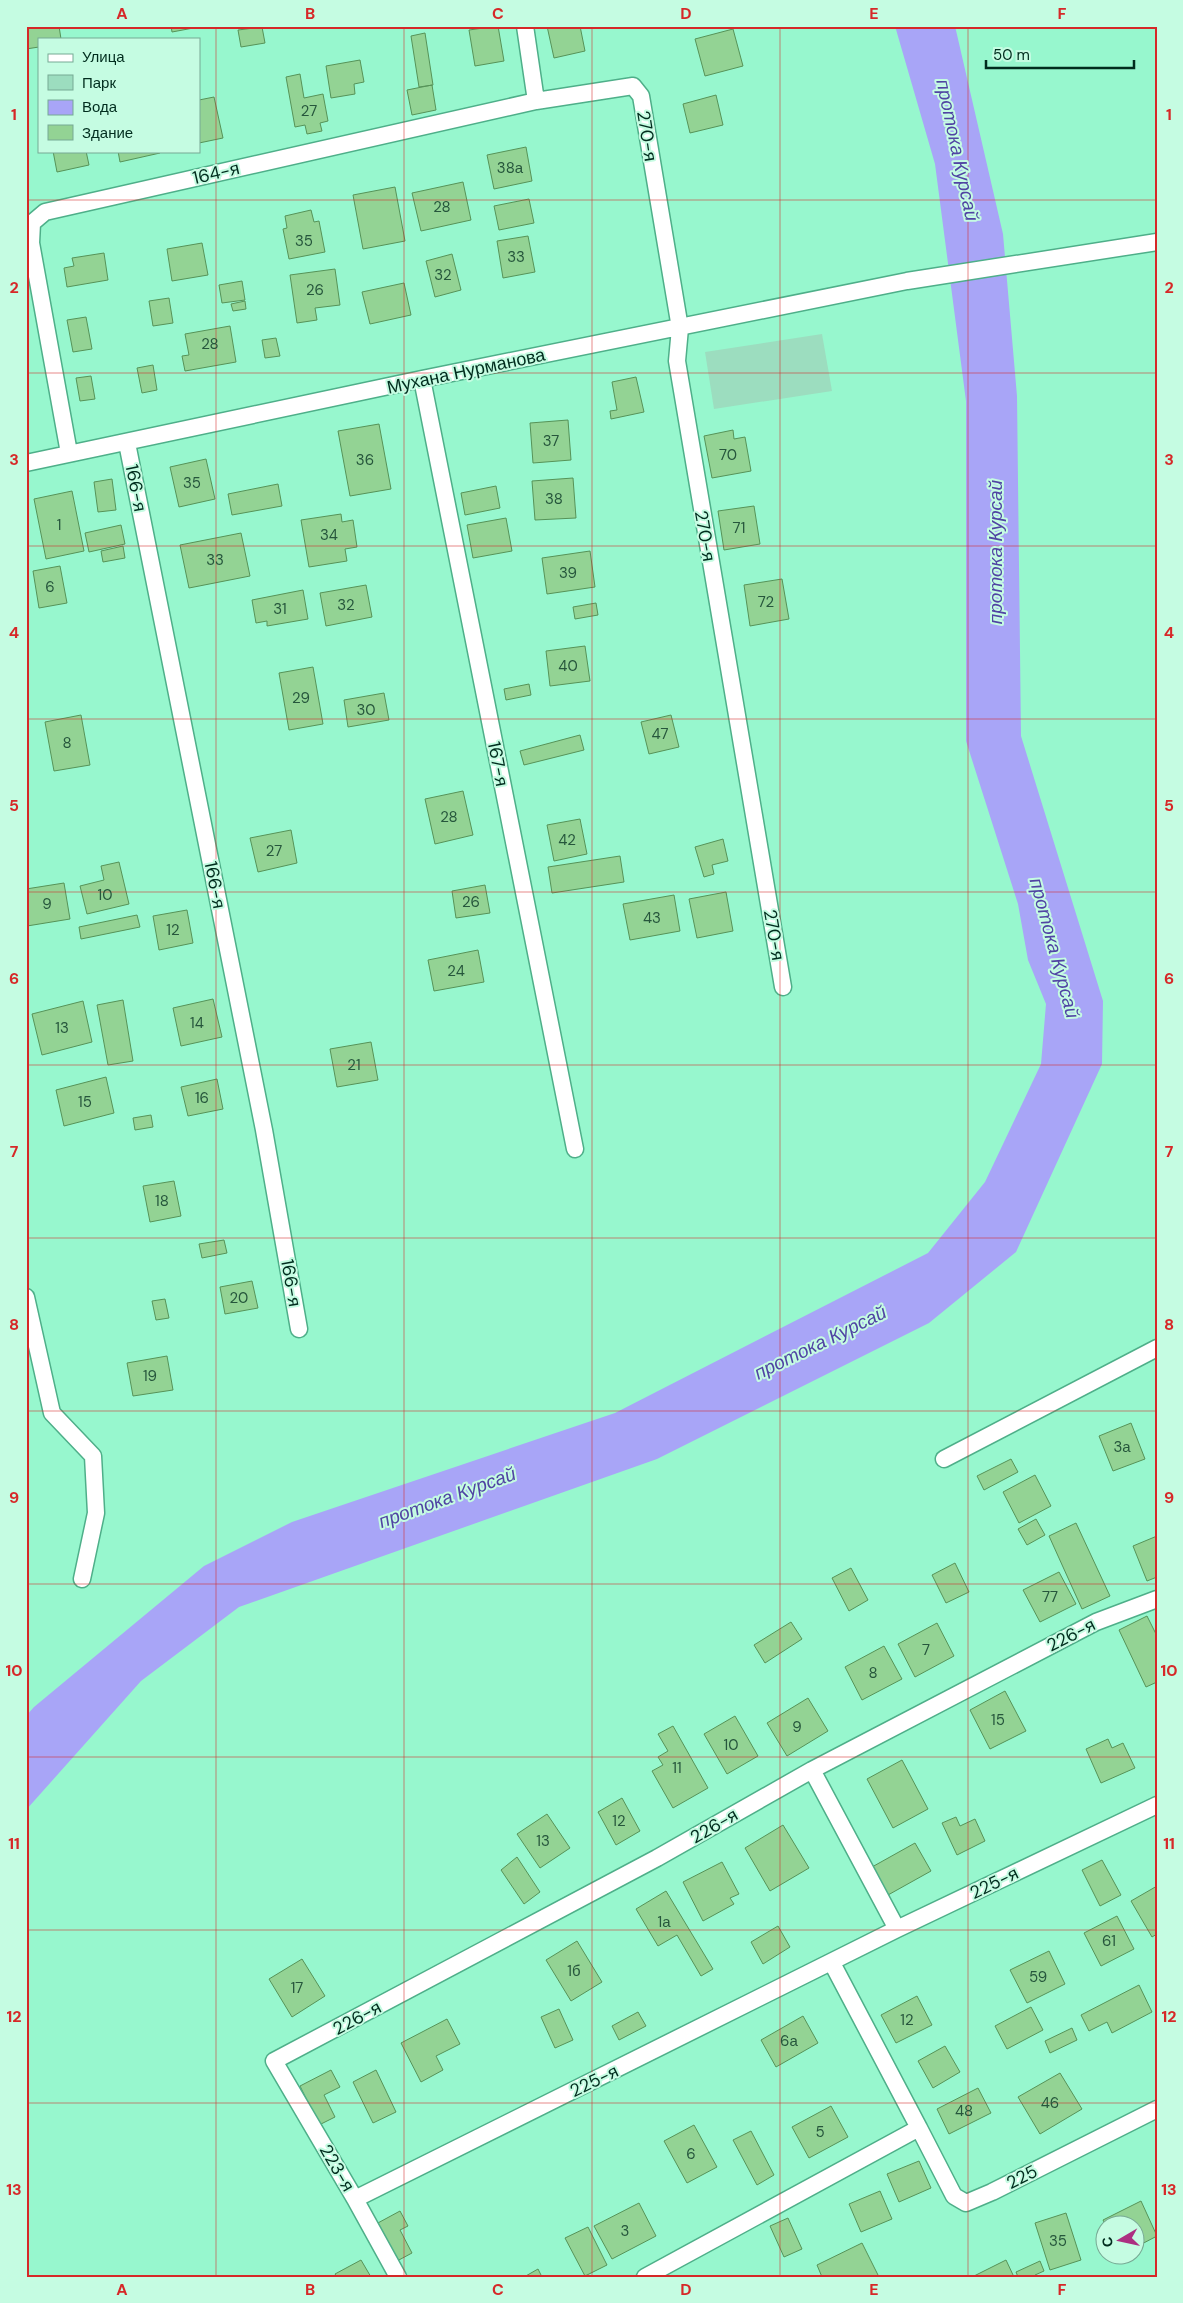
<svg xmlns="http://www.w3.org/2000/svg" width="1183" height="2303" viewBox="0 0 1183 2303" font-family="'DM Sans',sans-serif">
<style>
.green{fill:#9cddbf}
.water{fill:#a8a5f7}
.building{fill:#93d394;stroke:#569358}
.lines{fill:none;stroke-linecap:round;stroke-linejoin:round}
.street-casing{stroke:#4eaf89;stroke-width:19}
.street{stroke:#fff;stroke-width:16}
.grid{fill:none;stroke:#d62828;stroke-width:1;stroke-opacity:0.55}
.labels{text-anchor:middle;stroke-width:4;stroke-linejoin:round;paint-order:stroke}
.number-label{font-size:15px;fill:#26563c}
.street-label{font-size:18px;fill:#012d1e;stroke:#c5fce2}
.water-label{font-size:19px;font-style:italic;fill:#5044a3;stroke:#c5fce2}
.neatline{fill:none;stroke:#d62828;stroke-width:2}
.grid-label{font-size:16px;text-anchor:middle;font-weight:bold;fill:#d62828}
</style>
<rect width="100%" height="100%" fill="#97f7ce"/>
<path class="green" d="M 822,334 L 832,391 L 714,409 L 705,352 Z"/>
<path class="water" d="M 895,26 L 955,26 L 1003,234 L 1017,396 L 1021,736 L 1103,1001 L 1102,1064 L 1016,1252 L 929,1323 L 657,1459 L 239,1607 L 141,1681 L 26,1810 L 26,1716 L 34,1707 L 204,1566 L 292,1522 L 615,1413 L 928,1253 L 985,1182 L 1041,1064 L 1046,1004 L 1028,960 L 1018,904 L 966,741 L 966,401 L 935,164 Z"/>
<path class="building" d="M 26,26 L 59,26 L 61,39 L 39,39 L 39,47 L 26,49 Z
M 171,26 L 204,26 L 172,32 Z
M 498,26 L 504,61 L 475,66 L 469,30 Z
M 547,26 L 580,26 L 585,51 L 554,58 Z
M 262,27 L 265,43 L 241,47 L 238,30 Z
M 733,29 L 743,66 L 705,76 L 695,39 Z
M 425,33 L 433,85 L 419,87 L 411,36 Z
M 360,60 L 364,82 L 354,84 L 355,94 L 331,98 L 326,66 Z
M 300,74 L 304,98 L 323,94 L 328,121 L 320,123 L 322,131 L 307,134 L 305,125 L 295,127 L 286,77 Z
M 432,85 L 436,110 L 412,115 L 407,90 Z
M 716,95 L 723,125 L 690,133 L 683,104 Z
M 214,97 L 223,138 L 199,143 L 199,100 Z
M 526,147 L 532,181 L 494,189 L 487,155 Z
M 53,151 L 86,151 L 89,165 L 57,172 Z
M 118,151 L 159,151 L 160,153 L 120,162 Z
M 463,182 L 471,220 L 421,231 L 412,193 Z
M 395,187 L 405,241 L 363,249 L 353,195 Z
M 529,199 L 534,223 L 499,230 L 494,206 Z
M 311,210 L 314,222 L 319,221 L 325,252 L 289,259 L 283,229 L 287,228 L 285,216 Z
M 528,236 L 535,272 L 503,278 L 497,241 Z
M 202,243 L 208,275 L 172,281 L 167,249 Z
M 104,253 L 108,280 L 67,287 L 64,268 L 74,266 L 72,258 Z
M 452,254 L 461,290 L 435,297 L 426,261 Z
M 335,269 L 340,305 L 315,308 L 317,320 L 297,323 L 290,275 Z
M 242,281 L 245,300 L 222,303 L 219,285 Z
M 404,283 L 411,315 L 370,324 L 362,292 Z
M 169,298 L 173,323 L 153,326 L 149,301 Z
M 245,301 L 246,309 L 233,311 L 231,304 Z
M 86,317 L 92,349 L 73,352 L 67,320 Z
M 230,326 L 236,362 L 185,371 L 182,356 L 189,355 L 185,334 Z
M 276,338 L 280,356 L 265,358 L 262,340 Z
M 153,365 L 157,390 L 142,393 L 137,368 Z
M 91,376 L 95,399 L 80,401 L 76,378 Z
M 636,377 L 644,412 L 611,419 L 610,411 L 617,410 L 612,382 Z
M 568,420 L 571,460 L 533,463 L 530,423 Z
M 379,424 L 391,489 L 350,496 L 338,431 Z
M 733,430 L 734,439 L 745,437 L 751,471 L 712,478 L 704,436 Z
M 206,459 L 215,499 L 179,507 L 170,467 Z
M 573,478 L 576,518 L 535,520 L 532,481 Z
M 112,479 L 116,510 L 98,512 L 94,482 Z
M 278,484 L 282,506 L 232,515 L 228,494 Z
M 496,486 L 500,508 L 465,515 L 461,493 Z
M 72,491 L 84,551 L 46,559 L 34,499 Z
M 754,506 L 760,544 L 724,550 L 718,511 Z
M 341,514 L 342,522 L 353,520 L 357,547 L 345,549 L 347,561 L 309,567 L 301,520 Z
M 506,518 L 512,551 L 473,558 L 467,525 Z
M 121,525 L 125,544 L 89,552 L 85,533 Z
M 241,533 L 250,576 L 189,588 L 180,545 Z
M 123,546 L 125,558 L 103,562 L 101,551 Z
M 590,551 L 595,587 L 547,594 L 542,558 Z
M 60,566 L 67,603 L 39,608 L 33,571 Z
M 782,579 L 789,619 L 750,626 L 744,585 Z
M 366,585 L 372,617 L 326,626 L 320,593 Z
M 303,590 L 308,619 L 267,626 L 267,621 L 256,623 L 252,600 Z
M 596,603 L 598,615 L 575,619 L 573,607 Z
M 585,646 L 590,681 L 550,686 L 546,651 Z
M 313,667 L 323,724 L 289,730 L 279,673 Z
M 529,684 L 531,695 L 506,700 L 504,689 Z
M 384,693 L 389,720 L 348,727 L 344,700 Z
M 81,715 L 90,765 L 54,771 L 45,722 Z
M 671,715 L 679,747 L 649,754 L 641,722 Z
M 580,735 L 584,750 L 524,765 L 520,751 Z
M 463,791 L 473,835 L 435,844 L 425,799 Z
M 580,819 L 587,854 L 554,861 L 547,825 Z
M 291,830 L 297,863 L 258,872 L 250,838 Z
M 723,839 L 728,861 L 712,865 L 714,874 L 704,877 L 695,847 Z
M 620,856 L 624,882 L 552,893 L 548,867 Z
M 119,862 L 129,904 L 87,914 L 80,886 L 104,880 L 101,866 Z
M 64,883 L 70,919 L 27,926 L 26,889 Z
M 485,885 L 490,913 L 456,918 L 452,891 Z
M 726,892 L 733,931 L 697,938 L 689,899 Z
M 674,895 L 680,931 L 630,940 L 623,904 Z
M 187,910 L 193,943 L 159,950 L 153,916 Z
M 137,915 L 140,927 L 81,939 L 79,927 Z
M 478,950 L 484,982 L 434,991 L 428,960 Z
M 213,999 L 222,1037 L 181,1046 L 173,1008 Z
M 123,1000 L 133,1061 L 108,1065 L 97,1005 Z
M 83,1001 L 92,1042 L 42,1055 L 32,1014 Z
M 371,1042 L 378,1080 L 337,1087 L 330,1049 Z
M 106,1077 L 114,1113 L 64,1126 L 56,1090 Z
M 217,1079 L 223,1109 L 188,1116 L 181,1087 Z
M 151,1115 L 153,1127 L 135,1130 L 133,1118 Z
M 174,1181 L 181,1216 L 150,1222 L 143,1186 Z
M 224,1240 L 227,1253 L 202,1258 L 199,1244 Z
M 252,1281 L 258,1308 L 225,1314 L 220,1287 Z
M 165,1299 L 169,1318 L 156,1320 L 152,1301 Z
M 167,1356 L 173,1390 L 133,1396 L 127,1363 Z
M 1131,1423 L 1145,1459 L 1113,1471 L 1099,1436 Z
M 1011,1459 L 1018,1472 L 984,1490 L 977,1476 Z
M 1035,1475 L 1051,1506 L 1019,1523 L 1003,1492 Z
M 1036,1519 L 1045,1535 L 1027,1545 L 1018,1529 Z
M 1076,1523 L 1110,1596 L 1082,1609 L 1049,1536 Z
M 1157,1536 L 1157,1577 L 1147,1581 L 1133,1546 Z
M 955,1563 L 969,1592 L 946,1603 L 932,1575 Z
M 851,1568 L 868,1600 L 849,1611 L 832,1578 Z
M 1059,1572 L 1076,1604 L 1040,1622 L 1023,1590 Z
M 1147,1616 L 1157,1636 L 1157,1682 L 1146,1687 L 1119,1630 Z
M 791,1622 L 802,1639 L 765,1663 L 754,1645 Z
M 937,1623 L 954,1656 L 915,1677 L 898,1644 Z
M 884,1646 L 902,1679 L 862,1700 L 845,1667 Z
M 1005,1691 L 1026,1731 L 990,1749 L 970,1710 Z
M 808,1698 L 828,1731 L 787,1756 L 767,1723 Z
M 735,1716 L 758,1756 L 727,1774 L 704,1734 Z
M 673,1726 L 708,1788 L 673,1808 L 652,1771 L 663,1765 L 658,1757 L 668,1751 L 658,1734 Z
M 1108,1739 L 1112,1748 L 1123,1743 L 1135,1768 L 1101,1783 L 1086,1749 Z
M 902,1760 L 928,1809 L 893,1828 L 867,1779 Z
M 622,1798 L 640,1831 L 616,1845 L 598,1812 Z
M 547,1814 L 570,1848 L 540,1868 L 517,1834 Z
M 956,1817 L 960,1826 L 975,1819 L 985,1841 L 957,1855 L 942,1823 Z
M 783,1825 L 809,1868 L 770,1891 L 745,1848 Z
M 915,1843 L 931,1871 L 888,1895 L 872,1867 Z
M 517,1857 L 540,1892 L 524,1904 L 501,1870 Z
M 1102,1860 L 1121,1895 L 1100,1906 L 1082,1870 Z
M 722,1862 L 739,1894 L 730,1898 L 734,1904 L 703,1921 L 683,1882 Z
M 1157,1886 L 1157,1934 L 1152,1937 L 1131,1901 Z
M 666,1891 L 713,1969 L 701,1976 L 677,1935 L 658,1946 L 636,1909 Z
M 1117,1916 L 1134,1949 L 1101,1966 L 1084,1933 Z
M 778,1926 L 790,1947 L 763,1964 L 751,1942 Z
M 577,1941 L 602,1982 L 571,2001 L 546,1960 Z
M 1049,1951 L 1065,1984 L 1027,2003 L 1010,1970 Z
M 302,1959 L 325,1996 L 292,2017 L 269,1979 Z
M 1139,1985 L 1152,2012 L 1112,2033 L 1107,2022 L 1089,2031 L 1081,2015 Z
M 917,1996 L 932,2025 L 896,2043 L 881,2015 Z
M 1031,2007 L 1043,2030 L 1007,2049 L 995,2026 Z
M 559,2009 L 573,2040 L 555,2048 L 541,2017 Z
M 638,2012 L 646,2026 L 619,2040 L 612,2026 Z
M 803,2016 L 818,2043 L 776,2067 L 761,2040 Z
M 447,2019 L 460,2044 L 436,2056 L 443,2070 L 421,2082 L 401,2043 Z
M 1072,2028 L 1077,2040 L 1050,2053 L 1045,2041 Z
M 945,2046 L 960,2072 L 933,2088 L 918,2061 Z
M 331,2070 L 340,2087 L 324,2095 L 335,2117 L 319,2125 L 300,2086 Z
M 376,2070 L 396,2112 L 373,2123 L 353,2082 Z
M 1060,2073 L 1082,2109 L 1040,2134 L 1018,2097 Z
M 978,2088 L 991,2113 L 949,2134 L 937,2109 Z
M 831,2106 L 848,2137 L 809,2158 L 792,2127 Z
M 694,2125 L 717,2167 L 687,2183 L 664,2141 Z
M 751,2131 L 774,2175 L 757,2185 L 733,2140 Z
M 919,2161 L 931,2188 L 899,2202 L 887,2174 Z
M 880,2191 L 892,2219 L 861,2232 L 849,2204 Z
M 1141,2201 L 1157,2236 L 1136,2247 L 1136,2226 L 1106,2226 L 1103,2220 Z
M 639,2203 L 656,2236 L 612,2259 L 594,2226 Z
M 400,2211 L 408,2226 L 400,2230 L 412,2253 L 397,2261 L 376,2224 Z
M 1066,2213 L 1081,2260 L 1050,2270 L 1035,2223 Z
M 788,2218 L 802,2249 L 784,2257 L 770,2226 Z
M 588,2227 L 607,2265 L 585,2276 L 565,2238 Z
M 862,2243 L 879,2277 L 822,2277 L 817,2265 Z
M 361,2260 L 371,2277 L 337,2277 L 335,2274 Z
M 1006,2260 L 1014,2277 L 972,2277 Z
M 1040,2261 L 1044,2271 L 1035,2275 L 1036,2277 L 1018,2277 L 1016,2272 Z
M 538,2269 L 542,2277 L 524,2277 Z"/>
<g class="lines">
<defs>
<path id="street" d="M 525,26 L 536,101
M 422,379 L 575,1149
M 127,443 L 264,1130 L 299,1329
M 69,453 L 31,243 L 32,223 L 45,212 L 536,101 L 633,86 L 641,96 L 680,328 L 677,361 L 783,987
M 26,463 L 422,379 L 907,281 L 1157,242
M 26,1297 L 52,1413 L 93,1456 L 96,1513 L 82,1579
M 944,1459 L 1157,1348
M 812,1770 L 897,1929
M 919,2128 L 954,2196 L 966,2203 L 992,2192 L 1157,2109
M 355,2199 L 897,1929 L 1157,1805
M 398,2277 L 355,2199 L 274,2061 L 657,1858 L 812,1770 L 1096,1622 L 1157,1599
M 645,2277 L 919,2128 L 832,1963"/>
</defs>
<use href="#street" class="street-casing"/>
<use href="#street" class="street"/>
</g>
<path class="grid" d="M 216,26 L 216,2277M 404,26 L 404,2277M 592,26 L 592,2277M 780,26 L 780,2277M 968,26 L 968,2277M 26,200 L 1157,200M 26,373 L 1157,373M 26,546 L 1157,546M 26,719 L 1157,719M 26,892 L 1157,892M 26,1065 L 1157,1065M 26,1238 L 1157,1238M 26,1411 L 1157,1411M 26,1584 L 1157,1584M 26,1757 L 1157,1757M 26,1930 L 1157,1930M 26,2103 L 1157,2103"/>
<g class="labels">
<g class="number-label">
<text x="309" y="116">27</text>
<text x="510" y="173">38а</text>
<text x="442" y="212">28</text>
<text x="304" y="246">35</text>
<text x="516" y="262">33</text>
<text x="443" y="280">32</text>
<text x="315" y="295">26</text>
<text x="210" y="349">28</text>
<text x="551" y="446">37</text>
<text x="728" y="460">70</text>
<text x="365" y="465">36</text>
<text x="192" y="488">35</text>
<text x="554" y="504">38</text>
<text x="59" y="530">1</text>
<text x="739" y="533">71</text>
<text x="329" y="540">34</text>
<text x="215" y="565">33</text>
<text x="568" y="578">39</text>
<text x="50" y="592">6</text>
<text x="766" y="607">72</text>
<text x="346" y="610">32</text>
<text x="280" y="614">31</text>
<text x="568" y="671">40</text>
<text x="301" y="703">29</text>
<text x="366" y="715">30</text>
<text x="660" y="739">47</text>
<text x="67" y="748">8</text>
<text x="449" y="822">28</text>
<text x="567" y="845">42</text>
<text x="274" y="856">27</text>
<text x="105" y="900">10</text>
<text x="471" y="907">26</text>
<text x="47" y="909">9</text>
<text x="652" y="923">43</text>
<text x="173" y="935">12</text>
<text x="456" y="976">24</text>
<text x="197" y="1028">14</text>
<text x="62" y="1033">13</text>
<text x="354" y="1070">21</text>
<text x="202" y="1103">16</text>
<text x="85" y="1107">15</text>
<text x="162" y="1206">18</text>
<text x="239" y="1303">20</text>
<text x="150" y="1381">19</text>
<text x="1122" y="1452">3а</text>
<text x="1050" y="1602">77</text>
<text x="926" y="1655">7</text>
<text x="873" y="1678">8</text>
<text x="998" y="1725">15</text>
<text x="797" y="1732">9</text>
<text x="731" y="1750">10</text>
<text x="677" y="1773">11</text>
<text x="619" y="1826">12</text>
<text x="543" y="1846">13</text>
<text x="664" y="1927">1а</text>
<text x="1109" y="1946">61</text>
<text x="574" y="1976">1б</text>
<text x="1038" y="1982">59</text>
<text x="297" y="1993">17</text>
<text x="907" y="2025">12</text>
<text x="789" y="2046">6а</text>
<text x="1050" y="2108">46</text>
<text x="964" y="2116">48</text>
<text x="820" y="2137">5</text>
<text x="691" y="2159">6</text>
<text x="625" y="2236">3</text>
<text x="1058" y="2246">35</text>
</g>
<g class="street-label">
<text transform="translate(647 136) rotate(81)" y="6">270-я</text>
<text transform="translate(216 173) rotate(-13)" y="6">164-я</text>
<text transform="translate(466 371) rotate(-12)" y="6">Мухана Нурманова</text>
<text transform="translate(136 488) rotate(79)" y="6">166-я</text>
<text transform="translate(705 536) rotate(80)" y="6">270-я</text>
<text transform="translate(498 764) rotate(79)" y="6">167-я</text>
<text transform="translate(215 885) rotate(79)" y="6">166-я</text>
<text transform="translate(774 935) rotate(80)" y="6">270-я</text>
<text transform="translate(291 1283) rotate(80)" y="6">166-я</text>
<text transform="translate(1071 1635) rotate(-27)" y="6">226-я</text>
<text transform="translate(714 1826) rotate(-30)" y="6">226-я</text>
<text transform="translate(994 1883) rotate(-26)" y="6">225-я</text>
<text transform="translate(357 2018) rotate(-28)" y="6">226-я</text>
<text transform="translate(594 2081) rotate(-26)" y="6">225-я</text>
<text transform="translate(337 2168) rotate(60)" y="6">223-я</text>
<text transform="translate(1022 2177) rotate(-27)" y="6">225</text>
</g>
<g class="water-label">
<text transform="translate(958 150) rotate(78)" y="7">протока Курсай</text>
<text transform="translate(995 552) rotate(-90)" y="7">протока Курсай</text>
<text transform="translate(1055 948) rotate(75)" y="7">протока Курсай</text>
<text transform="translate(820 1342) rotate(-26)" y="7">протока Курсай</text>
<text transform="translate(447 1497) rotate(-20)" y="7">протока Курсай</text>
</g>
</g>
<rect width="1183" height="2303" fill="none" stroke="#c5fce2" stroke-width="55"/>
<rect x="38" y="38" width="162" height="115" fill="#c5fce2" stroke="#77a994"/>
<rect x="48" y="54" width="25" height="8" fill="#ffffff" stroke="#77a994"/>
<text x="82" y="62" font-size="15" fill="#012d1e">Улица</text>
<rect x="48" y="75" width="25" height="15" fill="#9cddbf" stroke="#77a994"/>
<text x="82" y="88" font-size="15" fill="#012d1e">Парк</text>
<rect x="48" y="100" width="25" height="15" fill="#a8a5f7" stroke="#77a994"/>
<text x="82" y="112" font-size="15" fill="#012d1e">Вода</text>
<rect x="48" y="125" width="25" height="15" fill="#93d394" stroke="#77a994"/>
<text x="82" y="138" font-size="15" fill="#012d1e">Здание</text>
<g transform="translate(1120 2240) rotate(261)"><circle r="24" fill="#c5fce2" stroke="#77a994"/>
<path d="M0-4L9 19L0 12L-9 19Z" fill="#ac3081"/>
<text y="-8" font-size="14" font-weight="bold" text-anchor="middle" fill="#012d1e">С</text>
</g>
<path d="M986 60v8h148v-8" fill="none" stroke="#012d1e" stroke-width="2.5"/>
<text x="993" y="60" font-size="15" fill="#012d1e" stroke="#c5fce2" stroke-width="4" paint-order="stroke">50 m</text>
<rect x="28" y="28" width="1128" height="2248" class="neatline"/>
<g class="grid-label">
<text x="122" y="19">A</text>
<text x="310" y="19">B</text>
<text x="498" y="19">C</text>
<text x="686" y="19">D</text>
<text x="874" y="19">E</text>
<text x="1062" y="19">F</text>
<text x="14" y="120">1</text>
<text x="1169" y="120">1</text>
<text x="14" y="293">2</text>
<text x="1169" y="293">2</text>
<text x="14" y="465">3</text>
<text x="1169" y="465">3</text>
<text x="14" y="638">4</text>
<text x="1169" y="638">4</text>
<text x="14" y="811">5</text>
<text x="1169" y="811">5</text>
<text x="14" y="984">6</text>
<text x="1169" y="984">6</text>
<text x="14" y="1157">7</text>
<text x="1169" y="1157">7</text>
<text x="14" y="1330">8</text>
<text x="1169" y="1330">8</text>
<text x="14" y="1503">9</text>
<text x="1169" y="1503">9</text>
<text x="14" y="1676">10</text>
<text x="1169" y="1676">10</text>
<text x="14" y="1849">11</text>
<text x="1169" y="1849">11</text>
<text x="14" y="2022">12</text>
<text x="1169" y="2022">12</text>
<text x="14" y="2195">13</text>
<text x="1169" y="2195">13</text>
<text x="122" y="2295">A</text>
<text x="310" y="2295">B</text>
<text x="498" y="2295">C</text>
<text x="686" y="2295">D</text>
<text x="874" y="2295">E</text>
<text x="1062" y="2295">F</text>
</g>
</svg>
